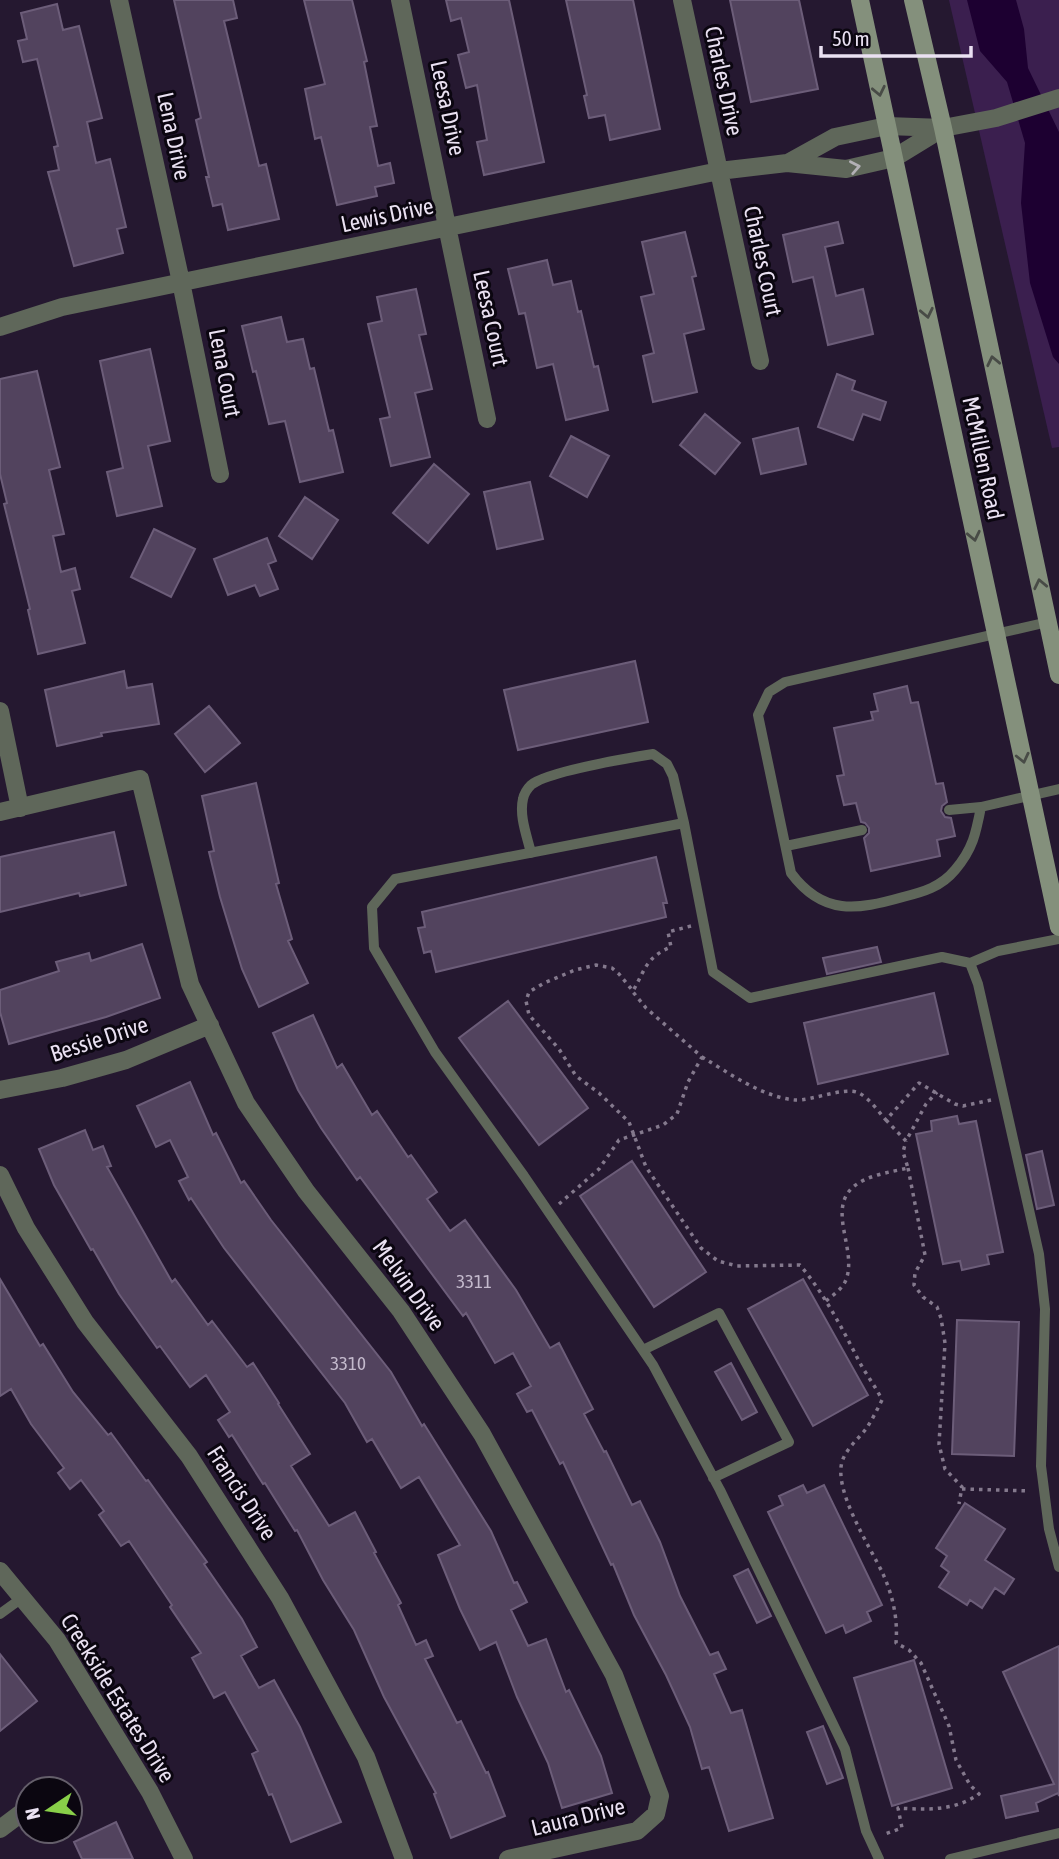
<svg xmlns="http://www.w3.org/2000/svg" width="1059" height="1859" viewBox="0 0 1059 1859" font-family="'Asap Condensed',sans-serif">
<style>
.green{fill:#3b1f4f}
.water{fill:#1d0031}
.building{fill:#52435e;stroke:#6c5d79;stroke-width:2}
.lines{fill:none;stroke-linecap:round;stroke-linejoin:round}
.path{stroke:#84798d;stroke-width:3.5;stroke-dasharray:3.5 5;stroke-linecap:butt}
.service{stroke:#5f675a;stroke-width:10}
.minor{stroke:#5f675a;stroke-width:18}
.secondary{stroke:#84907c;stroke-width:18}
.oneway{stroke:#484b46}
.oneway2{stroke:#b2b0b5}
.labels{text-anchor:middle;stroke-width:6;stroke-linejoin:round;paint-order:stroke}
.number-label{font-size:19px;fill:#c4bacd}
.street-label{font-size:23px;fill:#eae1f2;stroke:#0b0610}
</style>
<rect width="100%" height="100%" fill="#251830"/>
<path class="green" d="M 949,0 L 1059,0 L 1059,447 L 1052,448 Z"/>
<path class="water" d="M 967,0 L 1016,0 L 1024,29 L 1028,68 L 1059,132 L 1059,364 L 1053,357 L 1030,283 L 1021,203 L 1025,143 L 1007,82 L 980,51 Z"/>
<path class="building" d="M 174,0 L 233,0 L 237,18 L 224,21 L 259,166 L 266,164 L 279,219 L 228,230 L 222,204 L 213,206 L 206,177 L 209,177 L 196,120 L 201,118 Z
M 304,0 L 352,0 L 367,61 L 364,62 L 377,126 L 370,127 L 378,166 L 390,163 L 394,183 L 375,187 L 377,196 L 337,205 L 321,137 L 315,139 L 305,89 L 325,84 Z
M 446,0 L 509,0 L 544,162 L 484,175 L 477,142 L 487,140 L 477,85 L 466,88 L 458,55 L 469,52 L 461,18 L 451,21 Z
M 566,0 L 633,0 L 660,129 L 610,140 L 605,115 L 589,118 L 584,96 L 587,95 Z
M 730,0 L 799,0 L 818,89 L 751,102 Z
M 57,4 L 63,30 L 79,26 L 102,118 L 87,122 L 96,163 L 110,159 L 126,227 L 117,229 L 123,253 L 74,266 L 48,172 L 59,170 L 54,147 L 58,146 L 37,59 L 23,62 L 18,41 L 27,39 L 21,13 Z
M 838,222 L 843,243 L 825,247 L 836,296 L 863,289 L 873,334 L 828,345 L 813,277 L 793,282 L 783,235 Z
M 685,232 L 696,276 L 692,277 L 704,329 L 684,334 L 697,392 L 653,402 L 643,356 L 654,353 L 641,297 L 654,294 L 642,242 Z
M 547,260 L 553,285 L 571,281 L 578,312 L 581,311 L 594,367 L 598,366 L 608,410 L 566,420 L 553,364 L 537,368 L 525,313 L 519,314 L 508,269 Z
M 416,289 L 426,334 L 419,335 L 432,389 L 415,393 L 430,457 L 391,466 L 380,419 L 390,417 L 368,324 L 382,321 L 377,297 Z
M 281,317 L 287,342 L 303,339 L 310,369 L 314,368 L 329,431 L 333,430 L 343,472 L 300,482 L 285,421 L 269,424 L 256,371 L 253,372 L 242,326 Z
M 150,349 L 170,441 L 148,446 L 162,506 L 117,516 L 107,472 L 123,468 L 100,361 Z
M 37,371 L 60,467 L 49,470 L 64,534 L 53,536 L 61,572 L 75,568 L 80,589 L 72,591 L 85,643 L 38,654 L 28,610 L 30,609 L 4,504 L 7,503 L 0,474 L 0,379 Z
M 837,374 L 855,381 L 852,390 L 886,402 L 880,420 L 863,414 L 853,440 L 818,427 Z
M 705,414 L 740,443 L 715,474 L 680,445 Z
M 798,428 L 806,464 L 761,474 L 753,439 Z
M 571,436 L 609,456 L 587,497 L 550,476 Z
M 434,464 L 469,494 L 428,543 L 393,513 Z
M 530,482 L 543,539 L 497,549 L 484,492 Z
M 305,497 L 338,520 L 312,559 L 279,536 Z
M 154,529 L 195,549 L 171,597 L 131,577 Z
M 267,538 L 276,561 L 268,564 L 278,589 L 260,596 L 255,585 L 228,595 L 214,559 Z
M 635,661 L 648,722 L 518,750 L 504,690 Z
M 124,671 L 127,688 L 152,684 L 159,724 L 101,733 L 102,736 L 57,746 L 45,690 Z
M 907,686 L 911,703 L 918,702 L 936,784 L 943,783 L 947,802 L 942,806 L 941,811 L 945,817 L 951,818 L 955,836 L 937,840 L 940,856 L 871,871 L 864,838 L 869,833 L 869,828 L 865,823 L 861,822 L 856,803 L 844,805 L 837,776 L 844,775 L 834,728 L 873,720 L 871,712 L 878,711 L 874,694 Z
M 209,706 L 240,743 L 205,772 L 175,734 Z
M 256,783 L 279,883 L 276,884 L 292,939 L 288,941 L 308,983 L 259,1007 L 242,969 L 220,897 L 209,852 L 214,851 L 202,796 Z
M 114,832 L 126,885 L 80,896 L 79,893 L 0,912 L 0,857 Z
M 656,857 L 667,903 L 663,903 L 666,917 L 436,972 L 431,951 L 424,953 L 418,928 L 425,927 L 422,912 Z
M 142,944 L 160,998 L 106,1017 L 9,1044 L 0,1012 L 0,990 L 59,971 L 56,962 L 89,953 L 91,961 Z
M 877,947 L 881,962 L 827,974 L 823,958 Z
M 934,993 L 948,1054 L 818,1084 L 804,1023 Z
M 508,1001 L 588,1108 L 539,1145 L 459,1038 Z
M 313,1015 L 337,1068 L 342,1064 L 372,1115 L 377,1111 L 408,1157 L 411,1155 L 437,1192 L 427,1199 L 450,1231 L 465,1220 L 516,1290 L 550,1348 L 559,1343 L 593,1409 L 584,1414 L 604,1452 L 606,1451 L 632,1505 L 640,1501 L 660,1542 L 680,1596 L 710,1655 L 718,1652 L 726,1669 L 714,1674 L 731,1713 L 742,1710 L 773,1818 L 729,1831 L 709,1767 L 702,1769 L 690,1727 L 666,1675 L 634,1615 L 613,1564 L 611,1565 L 563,1462 L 560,1464 L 532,1410 L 527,1412 L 517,1394 L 531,1386 L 513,1353 L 495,1363 L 466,1313 L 463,1316 L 360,1177 L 357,1180 L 321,1128 L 298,1090 L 273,1033 Z
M 190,1082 L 213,1135 L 216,1133 L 241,1183 L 244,1181 L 271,1220 L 391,1372 L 422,1426 L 424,1424 L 491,1531 L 514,1583 L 517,1582 L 527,1602 L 511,1610 L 528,1646 L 546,1639 L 566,1692 L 569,1690 L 601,1756 L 612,1793 L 562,1808 L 548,1763 L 517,1697 L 496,1642 L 480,1650 L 460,1609 L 438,1555 L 460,1545 L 419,1477 L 401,1488 L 372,1439 L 367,1442 L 345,1403 L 224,1248 L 191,1198 L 189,1200 L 179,1181 L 188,1177 L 170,1140 L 156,1147 L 137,1106 Z
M 957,1116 L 959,1124 L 976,1121 L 1003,1252 L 987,1255 L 989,1264 L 962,1270 L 960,1261 L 943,1264 L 916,1134 L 932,1131 L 931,1121 Z
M 85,1130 L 93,1150 L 103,1146 L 111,1166 L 107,1167 L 172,1282 L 175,1279 L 208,1325 L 212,1321 L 247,1367 L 253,1363 L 279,1403 L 278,1404 L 310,1454 L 291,1466 L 329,1526 L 355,1512 L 376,1552 L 374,1553 L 401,1603 L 398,1605 L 416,1645 L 426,1640 L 433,1656 L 425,1659 L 457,1723 L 461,1721 L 486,1773 L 488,1772 L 505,1816 L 451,1838 L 434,1794 L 436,1793 L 384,1697 L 354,1630 L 323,1580 L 297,1530 L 295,1531 L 265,1483 L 263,1484 L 232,1435 L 229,1437 L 218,1420 L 230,1412 L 206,1375 L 190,1387 L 160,1346 L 157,1348 L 119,1294 L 93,1249 L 91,1250 L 54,1185 L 39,1149 Z
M 1042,1151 L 1054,1205 L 1037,1209 L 1026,1155 Z
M 632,1161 L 706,1272 L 654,1307 L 580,1196 Z
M 0,1279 L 40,1346 L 43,1344 L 73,1392 L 108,1435 L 111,1433 L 146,1481 L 148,1480 L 207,1562 L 204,1564 L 242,1619 L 257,1647 L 241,1656 L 259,1688 L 274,1680 L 300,1727 L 341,1822 L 291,1842 L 272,1794 L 269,1795 L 252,1754 L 258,1751 L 225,1692 L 214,1698 L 192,1658 L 201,1653 L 170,1607 L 172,1605 L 129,1541 L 121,1546 L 99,1515 L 104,1511 L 81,1480 L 70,1489 L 58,1473 L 64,1468 L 31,1424 L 11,1389 L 0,1396 Z
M 803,1279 L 868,1395 L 813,1426 L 748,1309 Z
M 957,1320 L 1019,1322 L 1014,1456 L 952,1454 Z
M 731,1363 L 757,1412 L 742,1420 L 715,1372 Z
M 803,1485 L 807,1493 L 824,1485 L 882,1605 L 867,1612 L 871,1621 L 846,1633 L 843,1625 L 826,1633 L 768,1512 L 783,1505 L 779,1496 Z
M 965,1503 L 1005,1529 L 985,1560 L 1014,1579 L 1004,1594 L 995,1588 L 982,1608 L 970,1600 L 967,1605 L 939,1587 L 949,1572 L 941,1566 L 947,1556 L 936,1548 Z
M 748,1569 L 771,1616 L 757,1623 L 734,1576 Z
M 1059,1646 L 1059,1796 L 1058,1793 L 1036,1803 L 1038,1811 L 1006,1818 L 1001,1796 L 1054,1784 L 1003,1672 Z
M 0,1654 L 37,1701 L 0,1731 Z
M 914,1660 L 952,1788 L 892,1806 L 854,1678 Z
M 823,1726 L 843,1778 L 827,1784 L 807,1732 Z
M 116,1822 L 133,1859 L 82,1859 L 74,1842 Z"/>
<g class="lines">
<path class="path" d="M 691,926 L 668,932 L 671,947 C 646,957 645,970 633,991 L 619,974 L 612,968 L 596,965 L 575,970 L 544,983 L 529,992 L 526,1001 L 529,1015 L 559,1049 L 576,1076 L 599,1093 L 629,1122 L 646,1167 L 701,1248 L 718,1261 L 737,1266 L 800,1265 C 825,1295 842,1328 860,1363 C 867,1376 876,1387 882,1400 C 877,1410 872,1420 866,1429 C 859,1438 848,1447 843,1459 C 831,1488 871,1548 883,1574 C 893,1596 898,1619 896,1643 L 909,1650 L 921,1663 L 949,1726 L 956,1760 L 970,1785 L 979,1794 C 955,1811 926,1810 898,1808 L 902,1828 L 882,1835
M 702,1057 C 729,1073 762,1097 795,1100 C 812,1101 845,1086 859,1093 C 869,1098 878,1111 886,1120 L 919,1083 L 955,1104 L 963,1106 L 991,1100
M 886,1120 L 906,1141 L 926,1104 L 937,1092
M 908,1168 L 925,1255 L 915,1273 L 914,1285 L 923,1297 L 937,1307 L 941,1318 L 945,1343 L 939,1444 L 945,1469 L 962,1487 L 959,1504
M 559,1204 L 599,1169 L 619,1140 L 663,1125 L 677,1114 L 688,1082 L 702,1057 L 646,1008 L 633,992
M 826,1301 C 833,1295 841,1290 845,1282 C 859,1253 827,1212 852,1188 C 866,1175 891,1172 908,1168 L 903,1152 L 906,1141
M 962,1489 L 1030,1491"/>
<path class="service" d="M 1048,622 L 785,682 L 769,692 L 758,715 L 791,873 C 823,916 857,910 903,897 C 923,892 941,887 955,870 C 973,849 976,833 981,807 L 1059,789
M 949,810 L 981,807
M 786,846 L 862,830
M 531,853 C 527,836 519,816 523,799 C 524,794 528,788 531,785 C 548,771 629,758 653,754 L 667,764 L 673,776 L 684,823
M 970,963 L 998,951 L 1059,939
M 643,1350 L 719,1313 L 789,1442 L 713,1478
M 0,1614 L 22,1598
M 879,1859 L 866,1831 L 845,1749 L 720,1490 L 653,1365 L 524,1176 L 435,1052 L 374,948 L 372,907 L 395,879 L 684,823 L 713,972 L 750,998 L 942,957 L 970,963 L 978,984 L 1039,1254 L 1045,1309 L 1041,1466 L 1049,1529 L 1059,1567
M 950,1859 L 1059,1833"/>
<path class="minor" d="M 119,0 L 181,282 L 220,474
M 400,0 L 487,419
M 682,0 L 760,361
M 788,163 L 835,137 L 887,126 L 943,128 L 996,118 L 1059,98
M 0,327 L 62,307 L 719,171 L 787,163 L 846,169 L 894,158 L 943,128
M 0,711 L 20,808
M 0,812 L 140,779 L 190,984 L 246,1103 L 306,1191 L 401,1311 L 482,1434 L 614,1675 L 660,1796 L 656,1814 L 637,1831 L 508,1859
M 0,1090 L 62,1078 L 126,1060 L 210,1025
M 0,1175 L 26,1228 L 85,1322 L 189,1456 L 280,1598 L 366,1757 L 404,1859
M 0,1571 L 57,1640 L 150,1792 L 184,1859
M 0,1829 L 28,1808"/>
<path class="secondary" d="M 860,0 L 1059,927
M 913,0 L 943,128 L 1059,675"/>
</g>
<defs><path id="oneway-chevron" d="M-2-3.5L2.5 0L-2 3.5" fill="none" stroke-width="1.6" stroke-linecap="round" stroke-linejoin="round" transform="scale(1.75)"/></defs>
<g class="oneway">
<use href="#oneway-chevron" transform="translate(879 91) rotate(78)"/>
<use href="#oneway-chevron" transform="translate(927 313) rotate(78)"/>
<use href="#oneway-chevron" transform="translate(993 361) rotate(-102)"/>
<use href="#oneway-chevron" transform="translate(974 536) rotate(78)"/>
<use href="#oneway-chevron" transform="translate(1040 584) rotate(-102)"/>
<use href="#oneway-chevron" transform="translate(1023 758) rotate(77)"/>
</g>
<use class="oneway2" href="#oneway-chevron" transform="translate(855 167) rotate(-11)"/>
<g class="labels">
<g class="number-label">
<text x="474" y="1288">3311</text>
<text x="348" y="1370">3310</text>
</g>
<g class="street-label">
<text transform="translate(724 81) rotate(78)" y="8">Charles Drive</text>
<text transform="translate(448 108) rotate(78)" y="8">Leesa Drive</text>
<text transform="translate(174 136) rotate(78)" y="8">Lena Drive</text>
<text transform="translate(387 215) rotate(-12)" y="8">Lewis Drive</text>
<text transform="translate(763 261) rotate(78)" y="8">Charles Court</text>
<text transform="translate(491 318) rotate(78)" y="8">Leesa Court</text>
<text transform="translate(225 373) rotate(79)" y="8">Lena Court</text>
<text transform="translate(983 458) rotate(78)" y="8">McMillen Road</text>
<text transform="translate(99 1039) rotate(-18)" y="8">Bessie Drive</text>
<text transform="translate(409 1285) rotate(54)" y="8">Melvin Drive</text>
<text transform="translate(242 1493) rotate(57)" y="8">Francis Drive</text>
<text transform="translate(118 1698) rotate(58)" y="8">Creekside Estates Drive</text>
<text transform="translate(578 1817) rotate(-14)" y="8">Laura Drive</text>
</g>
</g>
<g transform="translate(49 1810) rotate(257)"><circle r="33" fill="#0b0610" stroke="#645e6a" stroke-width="2"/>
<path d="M0-5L12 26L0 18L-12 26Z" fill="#89cf49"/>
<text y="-10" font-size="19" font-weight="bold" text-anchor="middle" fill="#eae1f2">N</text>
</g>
<path d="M821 46v10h150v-10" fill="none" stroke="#eae1f2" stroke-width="3.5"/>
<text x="832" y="46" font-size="21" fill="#eae1f2" stroke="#0b0610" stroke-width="5" paint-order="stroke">50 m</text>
</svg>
